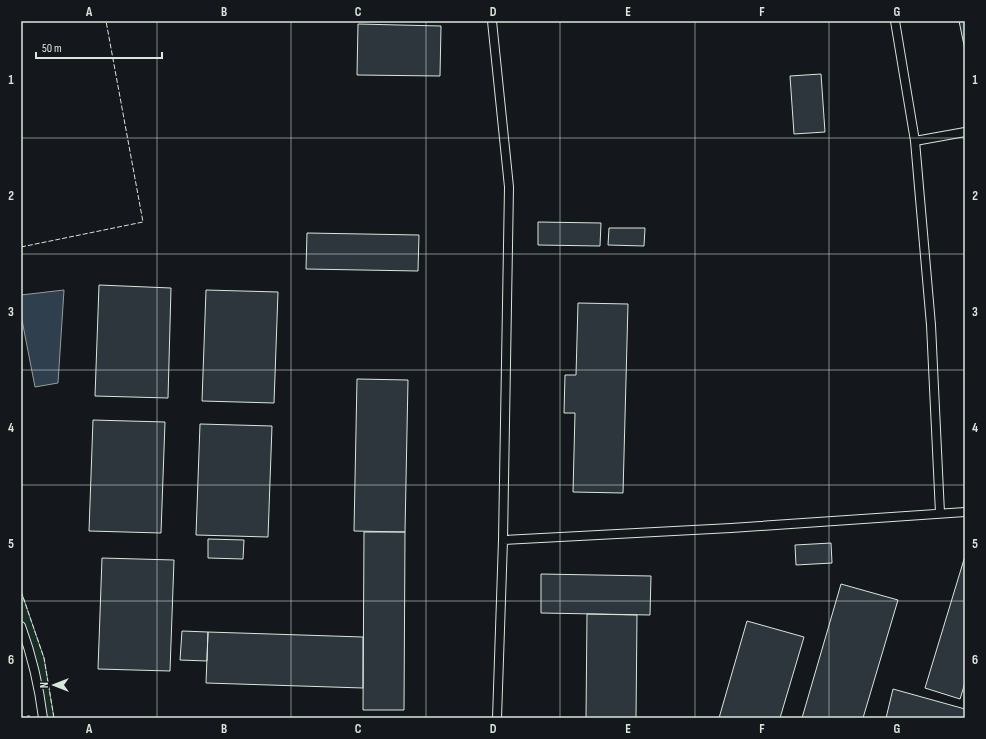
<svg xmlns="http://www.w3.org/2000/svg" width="986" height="739" viewBox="0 0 986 739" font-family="'Sofia Sans Condensed',sans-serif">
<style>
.green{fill:#1a2d24;stroke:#939e99}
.water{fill:#2f3f4d;stroke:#939e99}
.building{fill:#2c363c;stroke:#d8e6dc}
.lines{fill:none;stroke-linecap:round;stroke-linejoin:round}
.service-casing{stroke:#d8e6dc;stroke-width:10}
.path{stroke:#9da8a2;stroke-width:2.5;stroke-dasharray:3 2;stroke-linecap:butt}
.service{stroke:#14181c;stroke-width:8}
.fence{stroke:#d8e6dc;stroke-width:1;stroke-dasharray:5 2;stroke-linecap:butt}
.grid{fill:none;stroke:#d8e6dc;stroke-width:1;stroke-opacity:0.55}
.neatline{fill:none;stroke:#d8e6dc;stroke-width:1.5}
.grid-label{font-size:13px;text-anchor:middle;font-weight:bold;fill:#d8e6dc}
</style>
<rect width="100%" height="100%" fill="#14181c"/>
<path class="green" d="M 21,591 L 44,658 L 54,718 L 46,718 L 31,647 L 21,620 Z"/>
<path class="water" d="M 64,290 L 58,383 L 35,387 L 21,315 L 21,295 Z"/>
<path class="building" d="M 959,21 L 965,21 L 965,50 Z
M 358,24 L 441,26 L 440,76 L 357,75 Z
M 821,74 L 825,132 L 794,134 L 790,76 Z
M 538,222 L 601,223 L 600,246 L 538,245 Z
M 609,228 L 645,228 L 644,246 L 608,245 Z
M 307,233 L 419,235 L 418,271 L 306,269 Z
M 99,285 L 171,288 L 168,398 L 95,396 Z
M 206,290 L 278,292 L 274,403 L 202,401 Z
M 578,303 L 628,304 L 623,493 L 573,492 L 575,413 L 564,413 L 565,375 L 576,375 Z
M 357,379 L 408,380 L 405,532 L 354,531 Z
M 93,420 L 165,422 L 161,533 L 89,531 Z
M 200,424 L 272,426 L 268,537 L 196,535 Z
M 364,532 L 405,532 L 404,710 L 363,710 Z
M 208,539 L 244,540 L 243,559 L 208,558 Z
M 831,543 L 832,563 L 796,565 L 795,545 Z
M 965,556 L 965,683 L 960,699 L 925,688 Z
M 102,558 L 174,560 L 170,671 L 98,669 Z
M 541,574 L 651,576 L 650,615 L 541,613 Z
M 841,584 L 898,600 L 863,718 L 802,718 Z
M 587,614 L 637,615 L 636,718 L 586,718 Z
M 747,621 L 804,637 L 780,718 L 719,718 Z
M 182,631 L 208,632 L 207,661 L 180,660 Z
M 208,632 L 363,637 L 363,688 L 206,683 Z
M 893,689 L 965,709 L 965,718 L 886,718 Z"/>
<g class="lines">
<defs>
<path id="service" d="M 492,21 L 509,187 L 503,540
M 895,21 L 915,141 L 931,325 L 940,513
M 915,141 L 965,132
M 21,626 C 32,656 39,686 43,718
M 497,718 L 503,540 L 731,528 L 965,512"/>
</defs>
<use href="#service" class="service-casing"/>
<path class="path" d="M 22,718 L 31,716"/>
<use href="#service" class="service"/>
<path class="fence" d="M 21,247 L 143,222 L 106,21
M 21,591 L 44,658 L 54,718"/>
</g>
<path class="grid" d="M 157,21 L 157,718M 291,21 L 291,718M 426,21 L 426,718M 560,21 L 560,718M 695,21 L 695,718M 829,21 L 829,718M 21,138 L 965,138M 21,254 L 965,254M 21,370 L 965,370M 21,485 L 965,485M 21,601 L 965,601"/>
<rect width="986" height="739" fill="none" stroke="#14181c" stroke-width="44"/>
<g transform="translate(54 685) rotate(270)" stroke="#14181c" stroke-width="3" paint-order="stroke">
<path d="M0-3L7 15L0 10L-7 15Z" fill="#d8e6dc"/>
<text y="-6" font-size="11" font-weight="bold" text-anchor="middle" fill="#d8e6dc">N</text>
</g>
<path d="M36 52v6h126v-6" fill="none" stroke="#d8e6dc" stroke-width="2"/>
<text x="42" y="52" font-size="12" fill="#d8e6dc" stroke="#14181c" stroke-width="3" paint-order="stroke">50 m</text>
<rect x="22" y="22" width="942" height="695" class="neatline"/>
<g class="grid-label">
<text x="89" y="16">A</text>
<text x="224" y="16">B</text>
<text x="358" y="16">C</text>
<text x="493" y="16">D</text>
<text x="628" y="16">E</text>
<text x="762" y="16">F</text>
<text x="897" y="16">G</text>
<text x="11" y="84">1</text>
<text x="975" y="84">1</text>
<text x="11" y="200">2</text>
<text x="975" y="200">2</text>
<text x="11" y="316">3</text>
<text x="975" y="316">3</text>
<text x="11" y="432">4</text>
<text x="975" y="432">4</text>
<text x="11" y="548">5</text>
<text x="975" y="548">5</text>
<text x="11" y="664">6</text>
<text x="975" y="664">6</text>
<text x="89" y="733">A</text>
<text x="224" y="733">B</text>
<text x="358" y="733">C</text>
<text x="493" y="733">D</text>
<text x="628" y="733">E</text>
<text x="762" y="733">F</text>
<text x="897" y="733">G</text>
</g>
</svg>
